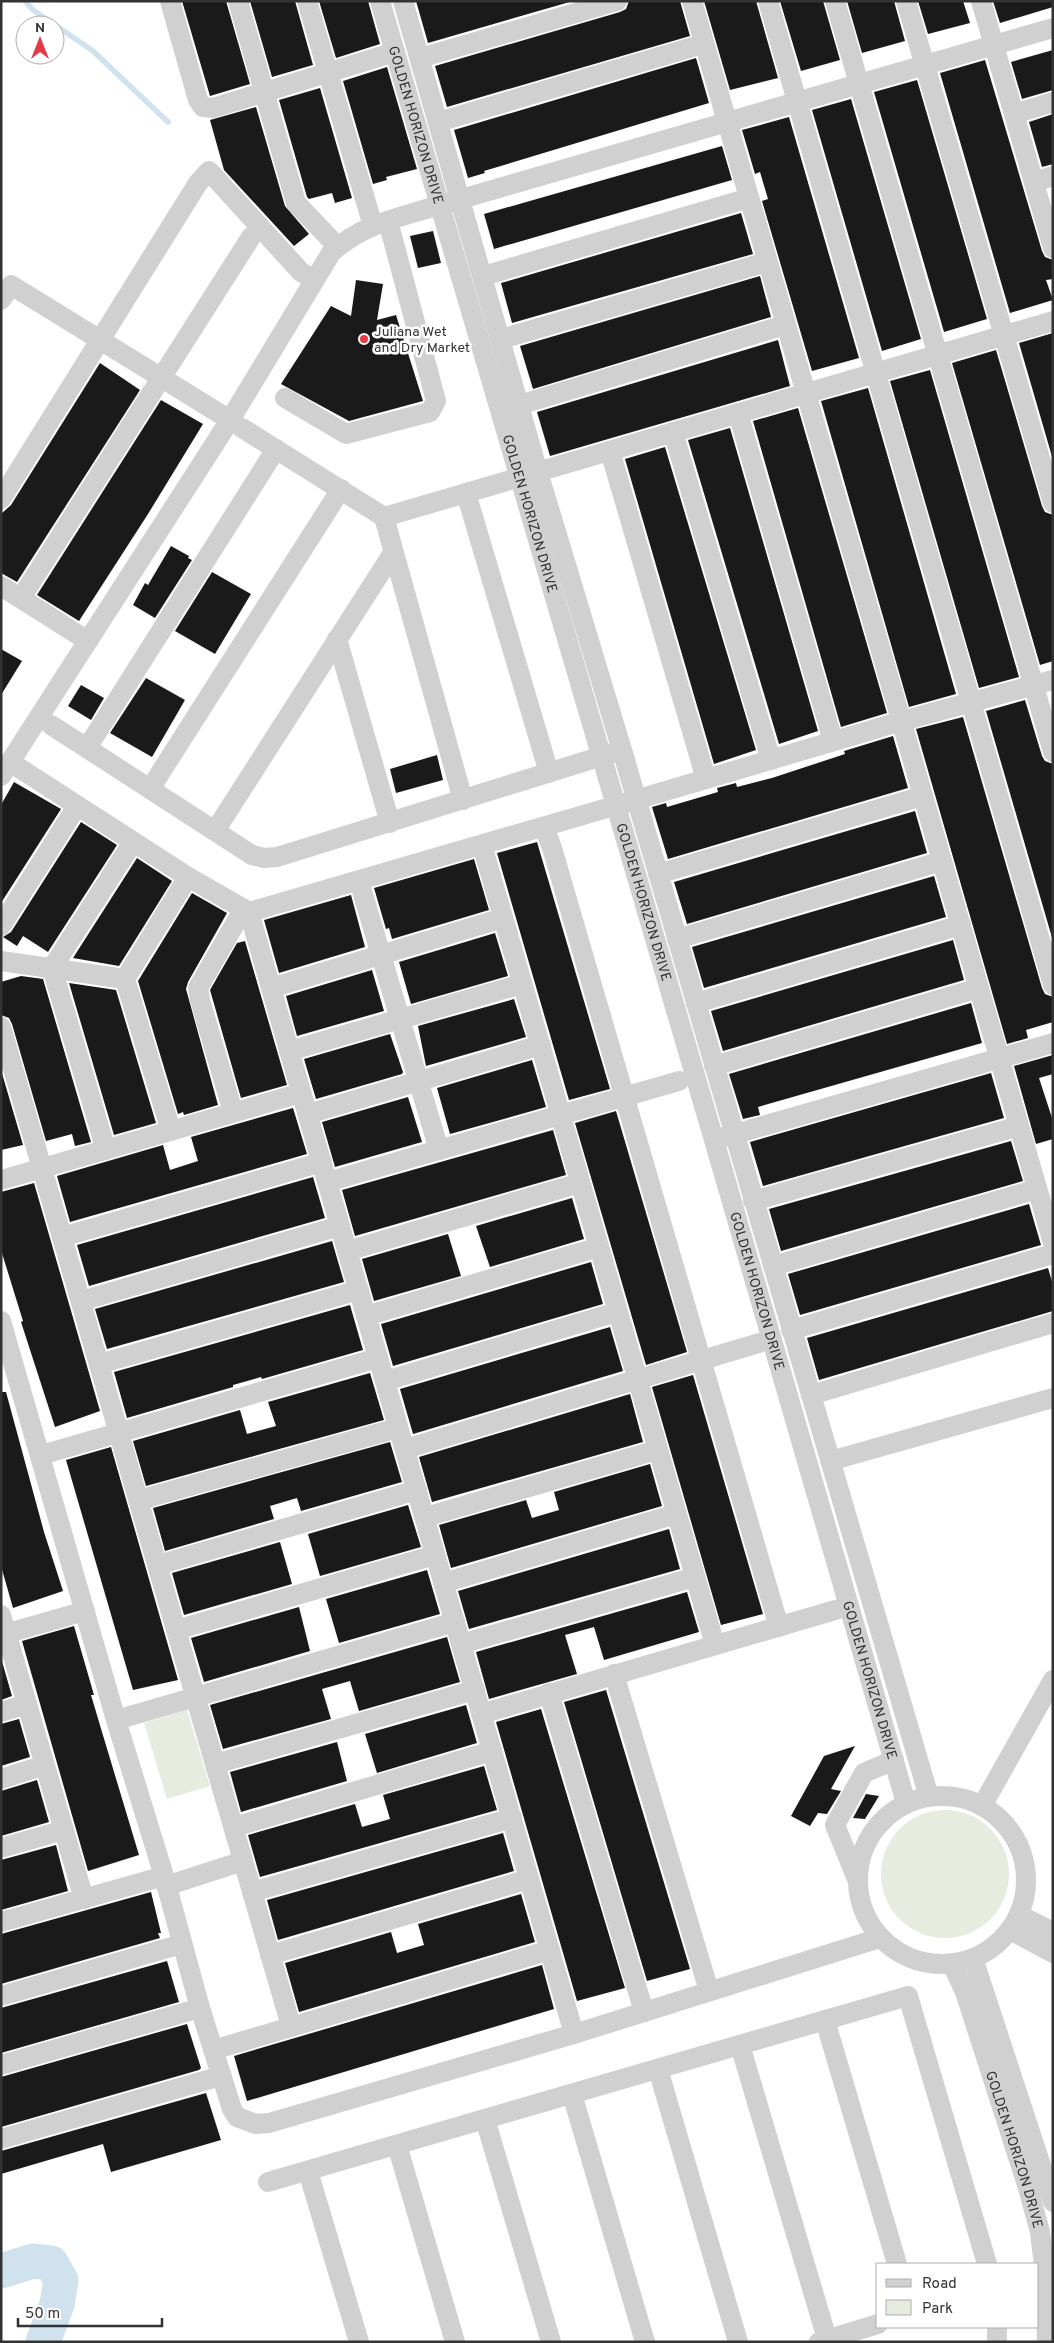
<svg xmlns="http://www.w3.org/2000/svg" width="1054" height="2343" viewBox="0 0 1054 2343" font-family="Overpass,sans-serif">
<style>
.green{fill:#e6ecdf}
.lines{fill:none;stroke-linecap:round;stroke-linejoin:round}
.stream{stroke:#cfe2ee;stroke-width:5.5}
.river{stroke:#cfe2ee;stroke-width:35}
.building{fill:#1a1a1a}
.minor{stroke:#d0d0d0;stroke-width:20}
.poi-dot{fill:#e63946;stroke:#fff;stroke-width:2}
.labels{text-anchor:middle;stroke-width:5;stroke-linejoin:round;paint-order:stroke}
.street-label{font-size:14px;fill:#333;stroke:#fff}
.poi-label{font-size:14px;fill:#333;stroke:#fff;text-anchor:start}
</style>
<rect width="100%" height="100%" fill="#fff"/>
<path class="green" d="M 187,1710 L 210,1786 L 167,1799 L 144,1723 Z
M881 1874a64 64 0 1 1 128 0a64 64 0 1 1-128 0Z"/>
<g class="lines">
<path class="stream" d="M 25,1 L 33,10 L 93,51 L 168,122"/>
<path class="river" d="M 1,2271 L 33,2261 L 51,2263 L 61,2280 L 57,2304 L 43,2342"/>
</g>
<path class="building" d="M 182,1 L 226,1 L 250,84 L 210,96 Z
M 250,1 L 295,1 L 313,65 L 272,77 Z
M 319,1 L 368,1 L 380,44 L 336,58 Z
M 416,1 L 573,1 L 428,43 Z
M 629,1 L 680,1 L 690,36 L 447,107 L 435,66 L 620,12 L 626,9 Z
M 704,1 L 756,1 L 778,78 L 730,90 Z
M 780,1 L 823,1 L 840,60 L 801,71 Z
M 847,1 L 894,1 L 905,41 L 862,53 Z
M 918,1 L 963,1 L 970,23 L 928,34 Z
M 993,1 L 1053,1 L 1053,7 L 1000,23 Z
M 1053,50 L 1053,90 L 1022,99 L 1011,62 Z
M 696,58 L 709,103 L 484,171 L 485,173 L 468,178 L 454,130 Z
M 985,60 L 1042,251 L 1045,257 L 1053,260 L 1053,279 L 1046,280 L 1053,300 L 1010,313 L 940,73 Z
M 387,67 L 417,169 L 386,177 L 387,180 L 373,184 L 343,81 Z
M 917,80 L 987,319 L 944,332 L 874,92 Z
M 320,88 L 352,198 L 335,203 L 332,193 L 309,199 L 307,197 L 279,100 Z
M 851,99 L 921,339 L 882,351 L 812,110 Z
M 256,107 L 285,206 L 309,234 L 294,246 L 224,170 L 210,120 Z
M 1053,114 L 1053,164 L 1042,167 L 1029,122 Z
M 789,117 L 859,358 L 812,371 L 762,201 L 768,199 L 760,172 L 755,174 L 742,130 Z
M 722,146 L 732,180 L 494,249 L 484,214 Z
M 741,213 L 753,254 L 512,323 L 501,283 Z
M 433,231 L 441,263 L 418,268 L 410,236 Z
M 760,276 L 771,317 L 533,389 L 520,346 Z
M 356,280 L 383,284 L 377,320 L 396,315 L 423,401 L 349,421 L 281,384 L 331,306 L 351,316 Z
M 1053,333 L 1053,460 L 1019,343 Z
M 778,340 L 790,386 L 550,456 L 537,412 Z
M 996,350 L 1042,506 L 1045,512 L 1053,515 L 1053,661 L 1040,665 L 952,363 Z
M 100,363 L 140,390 L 17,582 L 1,573 L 1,514 L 11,505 Z
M 930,370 L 1019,677 L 979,688 L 890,381 Z
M 868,388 L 956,694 L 909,707 L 821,401 Z
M 161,400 L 203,424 L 148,514 L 79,621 L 37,595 Z
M 798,408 L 887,713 L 841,727 L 753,421 Z
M 730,428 L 818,731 L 779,744 L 688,440 Z
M 665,447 L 756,750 L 714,764 L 625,459 Z
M 171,546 L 189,556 L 188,558 L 192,560 L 155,618 L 133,605 L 145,583 L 148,585 Z
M 212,572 L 251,594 L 215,654 L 175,631 Z
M 1,649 L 22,661 L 1,695 Z
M 146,678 L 185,700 L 152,757 L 110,733 Z
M 81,685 L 104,698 L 91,720 L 68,706 Z
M 1025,700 L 1042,756 L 1045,761 L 1053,764 L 1053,941 L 986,711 Z
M 963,717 L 1042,988 L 1045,994 L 1053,997 L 1053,1022 L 1026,1030 L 1028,1038 L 1007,1044 L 916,729 Z
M 893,736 L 908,788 L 668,859 L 652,807 L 666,803 L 667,807 L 718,792 L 717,788 L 736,783 L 737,787 L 772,778 L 845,754 L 844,751 Z
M 437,755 L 443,780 L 396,793 L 390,769 Z
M 14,782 L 61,809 L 1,903 L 1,805 Z
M 915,811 L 927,853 L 687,924 L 674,882 Z
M 81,822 L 117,845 L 48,952 L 23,936 L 17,946 L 3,937 L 11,932 Z
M 537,842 L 610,1089 L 569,1100 L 497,853 Z
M 137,858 L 172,881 L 119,966 L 73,958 Z
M 474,859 L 489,910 L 392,939 L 389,928 L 386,929 L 374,888 Z
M 934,876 L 946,917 L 704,988 L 692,947 Z
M 192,893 L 227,913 L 188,982 L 186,989 L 218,1105 L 184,1115 L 183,1112 L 178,1114 L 138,981 Z
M 351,895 L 365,947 L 279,973 L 264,920 Z
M 495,933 L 508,976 L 411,1004 L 399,962 Z
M 953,940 L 964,980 L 723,1051 L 711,1011 Z
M 245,941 L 287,1085 L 241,1098 L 210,990 L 237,943 Z
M 372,970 L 384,1011 L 297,1036 L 286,996 Z
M 21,976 L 43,979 L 91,1142 L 75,1146 L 72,1134 L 46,1141 L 12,1024 L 9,1018 L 1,1015 L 1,982 Z
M 69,983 L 116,990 L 156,1123 L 114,1135 Z
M 514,999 L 526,1037 L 426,1066 L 418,1026 Z
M 971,1003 L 982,1043 L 758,1107 L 760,1115 L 743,1119 L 729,1074 Z
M 390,1034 L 403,1072 L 402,1074 L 316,1099 L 304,1059 Z
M 1053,1055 L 1053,1074 L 1039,1078 L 1053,1121 L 1053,1139 L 1036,1144 L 1014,1066 Z
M 532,1060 L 546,1107 L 450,1134 L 437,1088 Z
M 1,1070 L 23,1145 L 1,1150 Z
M 991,1073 L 1004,1118 L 763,1186 L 750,1142 Z
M 408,1097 L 422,1142 L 335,1167 L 322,1122 Z
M 293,1108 L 307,1154 L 70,1222 L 57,1176 L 163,1145 L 170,1170 L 198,1161 L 191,1137 Z
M 616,1111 L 687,1352 L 646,1365 L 575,1123 Z
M 553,1130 L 566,1175 L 355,1236 L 342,1190 Z
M 1011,1141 L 1023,1181 L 781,1251 L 769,1209 Z
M 313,1177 L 325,1218 L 89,1286 L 77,1245 Z
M 34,1183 L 100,1411 L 55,1427 L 21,1322 L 23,1321 L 1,1250 L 1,1192 Z
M 572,1198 L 584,1239 L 490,1267 L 476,1226 Z
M 1029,1204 L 1041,1245 L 800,1315 L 788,1274 Z
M 448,1234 L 461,1276 L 374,1301 L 362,1259 Z
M 332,1241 L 344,1282 L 107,1349 L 95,1309 Z
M 591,1262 L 603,1304 L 393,1366 L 381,1324 Z
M 1048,1268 L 1053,1285 L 1053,1311 L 819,1380 L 807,1338 Z
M 350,1305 L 363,1350 L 262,1379 L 261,1377 L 233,1385 L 233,1387 L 127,1418 L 114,1372 Z
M 610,1327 L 623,1371 L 413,1434 L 400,1389 Z
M 370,1373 L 384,1420 L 146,1486 L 133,1441 L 240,1410 L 247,1434 L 276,1426 L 268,1402 Z
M 693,1375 L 763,1614 L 721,1625 L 652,1387 Z
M 1,1392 L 6,1392 L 44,1532 L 63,1591 L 13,1608 L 1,1566 Z
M 630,1394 L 643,1442 L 432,1502 L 419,1457 Z
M 390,1442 L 402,1482 L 301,1511 L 297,1498 L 270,1506 L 274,1519 L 165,1551 L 153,1508 Z
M 111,1447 L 178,1680 L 133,1690 L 66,1460 Z
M 650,1464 L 662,1506 L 451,1568 L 439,1525 L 526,1500 L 532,1518 L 559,1510 L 554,1492 Z
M 408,1505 L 421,1547 L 320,1576 L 308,1534 Z
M 669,1529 L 680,1569 L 469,1629 L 458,1591 Z
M 280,1542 L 292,1584 L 184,1615 L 172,1573 Z
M 427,1570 L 440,1614 L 339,1643 L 326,1599 Z
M 687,1592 L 699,1632 L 604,1660 L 594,1627 L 565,1635 L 577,1674 L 489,1699 L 476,1652 Z
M 299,1607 L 310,1651 L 204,1682 L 191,1638 Z
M 74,1626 L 94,1695 L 91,1695 L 102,1732 L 139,1855 L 88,1871 L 22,1641 Z
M 447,1637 L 460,1682 L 359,1711 L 350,1681 L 322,1689 L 331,1719 L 223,1749 L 210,1705 Z
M 1,1658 L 12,1696 L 1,1700 Z
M 606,1690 L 690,1969 L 647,1981 L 564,1702 Z
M 466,1705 L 477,1743 L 377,1773 L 365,1734 Z
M 541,1709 L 625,1988 L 577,2001 L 496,1722 Z
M 19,1719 L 30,1757 L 1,1766 L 1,1724 Z
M 337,1742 L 347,1781 L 241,1812 L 230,1772 Z
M 855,1746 L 831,1789 L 841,1791 L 827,1814 L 818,1813 L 810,1826 L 791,1816 L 824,1756 Z
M 484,1766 L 497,1810 L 260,1877 L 248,1835 L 355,1804 L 362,1827 L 390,1819 L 383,1795 Z
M 37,1780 L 49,1822 L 1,1836 L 1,1791 Z
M 866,1794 L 879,1796 L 865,1819 L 853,1818 Z
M 503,1833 L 514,1871 L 278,1940 L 267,1900 Z
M 56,1845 L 68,1891 L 1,1910 L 1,1860 Z
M 151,1892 L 161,1933 L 158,1933 L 160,1938 L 1,1984 L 1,1934 Z
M 521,1894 L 535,1942 L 299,2012 L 285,1963 L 391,1932 L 397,1953 L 424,1945 L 418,1924 Z
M 167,1961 L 179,2002 L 1,2053 L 1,2008 Z
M 542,1965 L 554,2009 L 247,2101 L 234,2056 Z
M 187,2024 L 201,2068 L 199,2070 L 1,2127 L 1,2077 Z
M 206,2093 L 221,2140 L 111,2172 L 103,2144 L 1,2174 L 1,2151 Z"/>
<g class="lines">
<g class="minor">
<path d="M 170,1 L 198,100 L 203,107 L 213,108 L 395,52"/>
<path d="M 238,1 L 296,203 L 337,246"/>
<path d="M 307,1 L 373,226"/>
<path id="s1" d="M 380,1 L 714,1140 L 906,1803"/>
<path d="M 403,1 L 538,472 L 622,750 L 929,1797"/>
<path d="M 692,1 L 1053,1243"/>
<path d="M 768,1 L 1053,985"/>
<path d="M 835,1 L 1053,752"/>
<path d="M 906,1 L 1053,503"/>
<path d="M 981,1 L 1053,248"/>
<path d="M 420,58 L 617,1"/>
<path d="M 1014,114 L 1053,102"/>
<path d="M 438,122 L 703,44"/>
<path d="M 1034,182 L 1053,176"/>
<path d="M 483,276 L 749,198"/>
<path d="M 1,300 L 11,285 L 230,420"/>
<path d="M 501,339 L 767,262"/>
<path d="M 285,398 L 346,434 L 430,412 L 436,401 L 388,221"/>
<path d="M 519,405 L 785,325"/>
<path d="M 738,413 L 833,741"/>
<path d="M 242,428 L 384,517 L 1053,321"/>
<path d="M 673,432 L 771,760"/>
<path d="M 610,451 L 706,779"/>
<path d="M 466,493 L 549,773"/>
<path d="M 1,499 L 198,183 L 209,171 L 301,272 L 314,280"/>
<path d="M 384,517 L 463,800"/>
<path d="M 1,586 L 88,641"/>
<path d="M 21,598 L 251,237"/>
<path d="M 337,639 L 390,823"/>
<path d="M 51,725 L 252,855 L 264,858 L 277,857 L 615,752"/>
<path d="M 87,748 L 276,449"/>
<path d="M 10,762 L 188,877 L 249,912 L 604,809"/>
<path d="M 1,776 L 230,420 L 331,253 C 361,224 401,217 440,205 L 1053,28"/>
<path d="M 150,789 L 341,489"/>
<path d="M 625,803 L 902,721 L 1053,680"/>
<path d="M 544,827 L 552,848 L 779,1627"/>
<path d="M 215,831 L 393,553"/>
<path d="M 482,845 L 715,1645"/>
<path d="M 658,874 L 923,796"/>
<path d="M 359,881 L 439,1150"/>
<path d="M 249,912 L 574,2034"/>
<path d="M 1,926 L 77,806"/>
<path d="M 677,939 L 942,861"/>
<path d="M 1,961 L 125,979"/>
<path d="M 271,988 L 503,918"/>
<path d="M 696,1003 L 961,925"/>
<path d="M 1,1027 L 291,2026"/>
<path d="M 289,1051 L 522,984"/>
<path d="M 714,1066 L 979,988"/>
<path d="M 233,1112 L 200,1000 L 198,988 L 243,910"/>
<path d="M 308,1114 L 541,1045"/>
<path d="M 171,1131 L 125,979 L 188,877"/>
<path d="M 721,1138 L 1053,1043"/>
<path d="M 106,1150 L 52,968 L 133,842"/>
<path d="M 1,1180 L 301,1093"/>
<path d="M 327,1182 L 679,1081"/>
<path d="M 753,1201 L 1019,1126"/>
<path d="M 62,1237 L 322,1162"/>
<path d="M 347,1251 L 580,1183"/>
<path d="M 773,1266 L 1037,1189"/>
<path d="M 81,1301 L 340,1226"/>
<path d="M 366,1316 L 599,1247"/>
<path d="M 1,1321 L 116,1720 L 164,1876 L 200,2008 L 232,2109 L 237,2117 L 256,2124 L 269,2123 L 574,2034 L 880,1938"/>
<path d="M 791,1330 L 1053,1254"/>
<path d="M 99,1364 L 359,1290"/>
<path d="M 385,1381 L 617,1312"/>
<path d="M 811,1395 L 1053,1323"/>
<path d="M 405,1449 L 759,1343"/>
<path d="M 41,1455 L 378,1358"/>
<path d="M 830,1461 L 1053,1398"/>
<path d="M 139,1500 L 398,1428"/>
<path d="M 425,1517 L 657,1450"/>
<path d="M 158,1565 L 417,1490"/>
<path d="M 443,1583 L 676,1514"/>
<path d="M 1,1615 L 84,1899"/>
<path d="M 176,1630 L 435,1555"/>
<path d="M 1,1635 L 85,1611"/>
<path d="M 461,1644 L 695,1577"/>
<path d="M 614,1674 L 709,1991"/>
<path d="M 549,1693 L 644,2012"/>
<path d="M 1,1712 L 27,1704"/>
<path d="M 481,1714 L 849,1606"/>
<path d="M 116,1720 L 455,1622"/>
<path d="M 215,1764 L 475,1690"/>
<path d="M 1,1779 L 45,1765"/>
<circle cx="942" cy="1880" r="84"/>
<path d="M 982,1806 L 1053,1680"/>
<path d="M 234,1827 L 492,1751"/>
<path d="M 1,1848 L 64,1830"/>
<path d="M 857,1879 L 835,1825 L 864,1773 L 894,1760"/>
<path d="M 166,1886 L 243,1861"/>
<path d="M 252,1892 L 512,1818"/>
<path d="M 1019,1915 L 1053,1932"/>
<path d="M 1,1922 L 164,1876"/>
<path d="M 1010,1930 L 1053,1953"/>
<path d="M 270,1955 L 529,1879"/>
<path d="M 973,1958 L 1053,2202"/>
<path id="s2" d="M 952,1964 L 965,1992 L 1028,2188 L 1040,2232 L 1045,2274 L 1047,2342"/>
<path d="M 1,1996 L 182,1944"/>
<path d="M 825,2020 L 897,2264"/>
<path d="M 740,2045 L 827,2339"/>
<path d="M 213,2050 L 550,1950"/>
<path d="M 1,2065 L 200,2008"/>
<path d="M 658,2069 L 738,2342"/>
<path d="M 572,2094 L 645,2342"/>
<path d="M 485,2119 L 551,2342"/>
<path d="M 1,2139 L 221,2076"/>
<path d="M 397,2145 L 455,2342"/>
<path d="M 308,2171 L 359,2342"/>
<path d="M 268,2182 L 908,1996 L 987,2264"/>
<path d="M 997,2327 L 997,2342"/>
<path d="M 819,2342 L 878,2324"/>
</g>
</g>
<circle class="poi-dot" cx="364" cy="339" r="5"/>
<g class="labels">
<g class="street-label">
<text dy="5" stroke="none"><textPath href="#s1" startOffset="129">GOLDEN HORIZON DRIVE</textPath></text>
<text dy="5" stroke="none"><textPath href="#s1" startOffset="534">GOLDEN HORIZON DRIVE</textPath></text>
<text dy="5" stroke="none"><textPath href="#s1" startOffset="939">GOLDEN HORIZON DRIVE</textPath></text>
<text dy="5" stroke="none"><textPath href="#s1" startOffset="1344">GOLDEN HORIZON DRIVE</textPath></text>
<text dy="5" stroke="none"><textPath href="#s1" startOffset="1749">GOLDEN HORIZON DRIVE</textPath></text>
<text dy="5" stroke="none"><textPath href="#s2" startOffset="196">GOLDEN HORIZON DRIVE</textPath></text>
</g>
<g class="poi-label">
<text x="374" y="336">Juliana Wet<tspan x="374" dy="16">and Dry Market</tspan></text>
</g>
</g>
<rect width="1054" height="2343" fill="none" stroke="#333333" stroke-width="5"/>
<rect x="876" y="2263" width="162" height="65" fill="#ffffff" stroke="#adadad"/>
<rect x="886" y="2279" width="25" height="8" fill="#d0d0d0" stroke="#adadad"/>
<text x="922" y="2288" font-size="15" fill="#333333">Road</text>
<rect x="886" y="2300" width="25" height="15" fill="#e6ecdf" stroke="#adadad"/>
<text x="922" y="2313" font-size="15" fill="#333333">Park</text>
<g transform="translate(40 40)"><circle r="24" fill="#ffffff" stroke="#adadad"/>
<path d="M0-4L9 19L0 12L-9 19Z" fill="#e63946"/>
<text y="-8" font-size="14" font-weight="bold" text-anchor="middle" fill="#333333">N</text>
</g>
<path d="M18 2318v8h144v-8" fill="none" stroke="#333333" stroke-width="2.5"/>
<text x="25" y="2318" font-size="15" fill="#333333" stroke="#ffffff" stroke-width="4" paint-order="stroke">50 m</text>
</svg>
